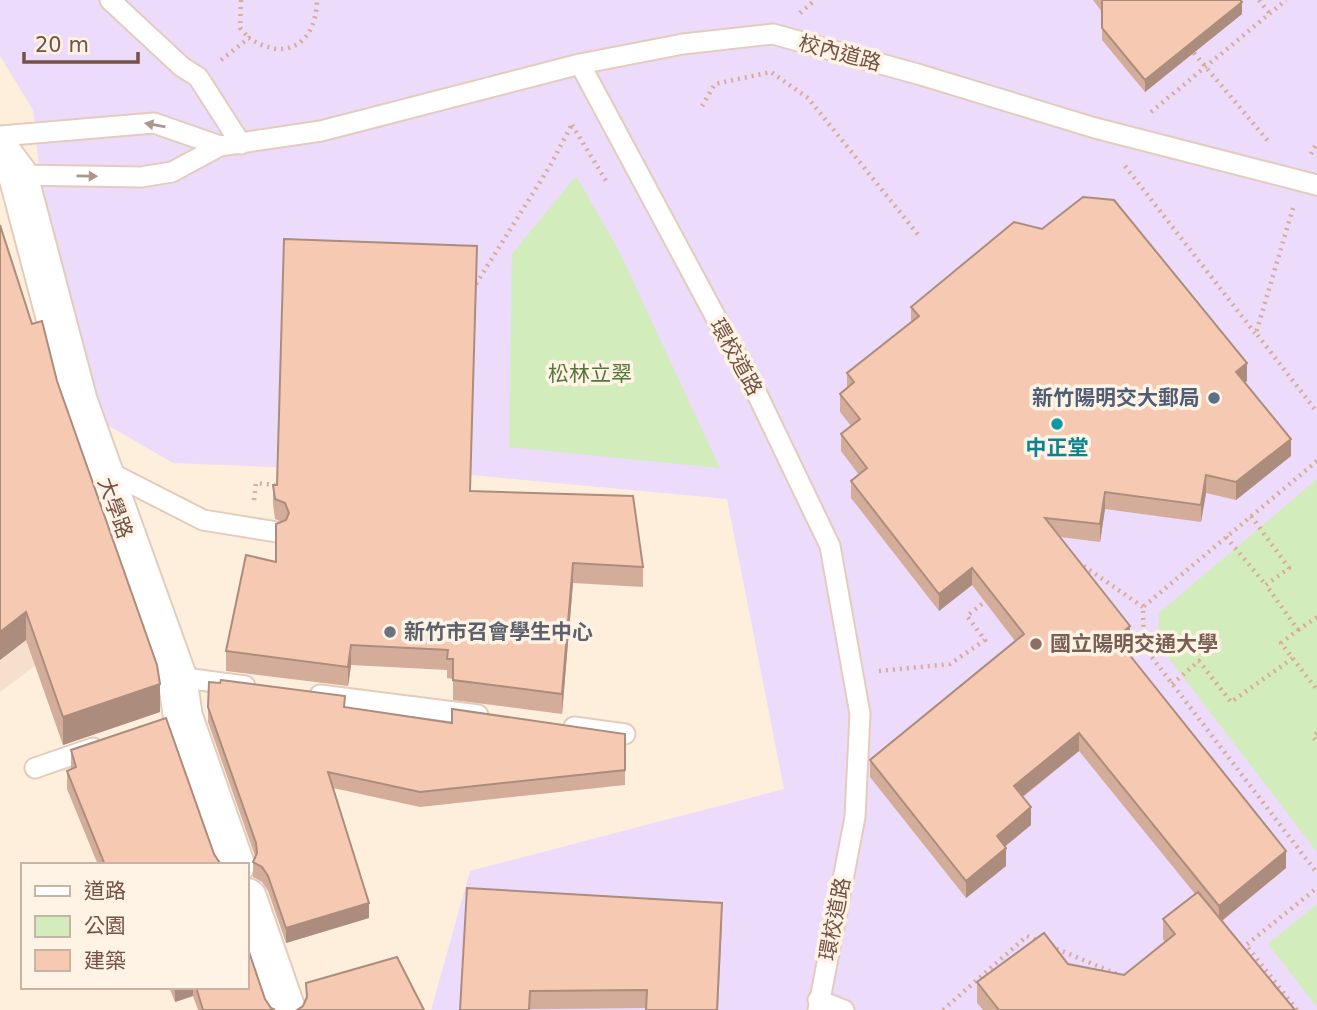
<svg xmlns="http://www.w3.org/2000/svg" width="1317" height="1010" viewBox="0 0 1317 1010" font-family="'DejaVu Sans','Noto Sans TC',sans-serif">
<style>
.residential{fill:#f6e0cb}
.education{fill:#ecdbfa}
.green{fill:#d3ecbb}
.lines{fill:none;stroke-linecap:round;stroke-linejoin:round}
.service-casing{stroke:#e4ccbc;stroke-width:23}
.minor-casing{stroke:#e4ccbc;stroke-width:42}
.path{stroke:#daac96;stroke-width:4.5;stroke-dasharray:2 5;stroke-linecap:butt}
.service{stroke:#fff;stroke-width:19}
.minor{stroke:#fff;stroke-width:38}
.wall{fill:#d4ad9a}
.shaded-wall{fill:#ac8d7d}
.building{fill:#f6c9b3;stroke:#ac8d7d;stroke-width:2}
.oneway{fill:#ac978f}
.service-dot{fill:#5c6f8a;stroke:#fff3e5;stroke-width:2.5}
.culture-dot{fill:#0f9aa8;stroke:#fff3e5;stroke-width:2.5}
.worship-dot{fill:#6b7280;stroke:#fff3e5;stroke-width:2.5}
.education-dot{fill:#8d6e63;stroke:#fff3e5;stroke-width:2.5}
.labels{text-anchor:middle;stroke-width:7;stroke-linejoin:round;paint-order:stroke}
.street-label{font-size:21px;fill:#755244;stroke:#fff3e5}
.park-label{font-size:21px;fill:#507739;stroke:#fff3e5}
.service-label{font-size:21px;font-weight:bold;fill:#4e5e75;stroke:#fff3e5;text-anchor:end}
.culture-label{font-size:21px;font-weight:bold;fill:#0d838f;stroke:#fff3e5}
.worship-label{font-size:21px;font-weight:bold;fill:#5b616d;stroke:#fff3e5;text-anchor:start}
.education-label{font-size:21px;font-weight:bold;fill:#785e54;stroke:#fff3e5;text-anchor:start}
</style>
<rect width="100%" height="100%" fill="#feefdd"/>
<path class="residential" d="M 0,541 L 71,639 L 0,692 Z"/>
<path class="education" d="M 0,0 L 1317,0 L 1317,1010 L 431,1010 L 470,871 L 784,789 L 727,499 L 471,475 L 173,463 L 92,416 L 50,269 L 33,110 L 0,56 Z"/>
<path class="green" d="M 576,176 L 618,249 L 720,468 L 509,447 L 512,254 Z
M 1317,479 L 1317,852 L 1158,644 L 1159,613 Z
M 1317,904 L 1317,1007 L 1268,944 Z"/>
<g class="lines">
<defs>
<path id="service" d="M 110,0 L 182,67 L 198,77 L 241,144
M 580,64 L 758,396 L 830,546 L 860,714 L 855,817 L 818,1010
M 0,136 L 154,123 L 220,146
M 18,175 L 141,177 L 172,172 L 220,146 L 321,131 L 580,64 L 683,44 L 773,34 L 921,75 L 1095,128 L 1317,185
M 105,470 L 203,520 L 277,532
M 177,677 L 245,686
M 320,695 L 478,715
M 574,727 L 625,734
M 35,768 L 93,748
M 818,1000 L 844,1010"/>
<path id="minor" d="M 0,151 L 18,175 L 78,402 L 177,677 L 183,717 L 235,865
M 247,898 L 286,1010"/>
</defs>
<use href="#service" class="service-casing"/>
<use href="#minor" class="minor-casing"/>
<path class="path" d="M 241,0 L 240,28 L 249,38
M 1259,0 L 1270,14
M 800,13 L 815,0
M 1194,53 L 1268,141
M 221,60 L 249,38 C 287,63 316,43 317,0
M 702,106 L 715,84 L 771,72 L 808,98 L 920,237
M 1151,112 L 1286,0
M 572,125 L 608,184
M 1311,154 L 1317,143
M 1125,166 L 1255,333
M 1293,208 L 1256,333 L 1317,412
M 476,284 L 550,166 L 571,126
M 1317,461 L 1143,607 L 1144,647 L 1317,873
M 254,500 L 256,483 L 275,485
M 1251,516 L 1289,568 L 1266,585 L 1298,630 L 1281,643 L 1317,690
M 1226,537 L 1266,585
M 1078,562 L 1143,607
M 1298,630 L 1317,617
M 879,671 L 950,664 L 985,640 L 967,616 L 987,600
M 1172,684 L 1199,661 L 1231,702 L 1293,658
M 1317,733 L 1313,737 L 1317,742
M 1050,946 L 1119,975
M 943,1010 L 1027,936 L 1039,941
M 1297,1010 L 1246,945 L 1317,888"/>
<use href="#service" class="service"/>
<use href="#minor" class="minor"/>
</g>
<path class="wall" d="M 1093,0 L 1240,0 L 1242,14 L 1145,92 L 1102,40 L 1102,12 Z
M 911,307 L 1247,381 L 1244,383 L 1291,456 L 1236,500 L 1206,493 L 1201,522 L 1105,509 L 1100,542 L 1060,537 L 1130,643 L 1124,648 L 1286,868 L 1222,921 L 1295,1010 L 983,1010 L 977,1003 L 977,982 L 1068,964 L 1124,975 L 1165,942 L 1163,939 L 1163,919 L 1195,894 L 1079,751 L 1023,797 L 1031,825 L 1005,846 L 1006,866 L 966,898 L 870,777 L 870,760 L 1015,641 L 972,585 L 939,611 L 851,498 L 851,481 L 859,475 L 841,451 L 841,434 L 851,426 L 840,412 L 840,394 L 847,388 L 847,373 L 911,323 Z
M 32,324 L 57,381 L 160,712 L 63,745 L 26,640 L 0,660 Z
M 273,485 L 471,491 L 643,567 L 643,587 L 573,583 L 562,714 L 453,700 L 453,679 L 447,678 L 447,670 L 351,665 L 348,686 L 226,671 L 226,651 L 276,562 L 282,522 L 275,519 L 273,504 Z
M 208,707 L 345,707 L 452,723 L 625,734 L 625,785 L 420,807 L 333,788 L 369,918 L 286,943 L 268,891 L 262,882 L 253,877 L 253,862 L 255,856 L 208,722 Z
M 71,750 L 214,854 L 220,863 L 224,865 L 98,865 L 67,789 L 67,771 L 71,769 Z
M 722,921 L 718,1010 L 646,1010 L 646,1008 L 460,1010 Z
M 169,987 L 247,987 L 265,999 L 271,1008 L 275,1010 L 198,1010 L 193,996 L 175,1002 Z"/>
<path class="shaded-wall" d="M 1242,2 L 1242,14 L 1145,92 L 1145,80 Z
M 1247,363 L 1247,381 L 1236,390 L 1236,372 Z
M 1291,439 L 1291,456 L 1236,500 L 1236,482 Z
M 1206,475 L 1206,493 L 1201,522 L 1201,505 Z
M 1105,492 L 1105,509 L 1100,542 L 1100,524 Z
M 573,563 L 573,583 L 562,714 L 562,694 Z
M 972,568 L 972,585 L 939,611 L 939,594 Z
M 26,612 L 26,640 L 0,660 L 0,632 Z
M 1130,626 L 1130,643 L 1116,656 L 1116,638 Z
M 351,645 L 351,665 L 348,686 L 348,667 Z
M 160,684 L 160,712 L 63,745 L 63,717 Z
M 1079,733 L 1079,751 L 1014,803 L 1014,786 Z
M 1031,807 L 1031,825 L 997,853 L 997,836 Z
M 1006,848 L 1006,866 L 966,898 L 966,881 Z
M 1286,851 L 1286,868 L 1219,923 L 1219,906 Z
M 369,903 L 369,918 L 286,943 L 286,928 Z
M 722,903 L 722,921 L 717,1010 Z
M 175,987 L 193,987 L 193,996 L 175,1002 Z"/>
<path class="building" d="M 1102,0 L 1240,0 L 1242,2 L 1145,80 L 1102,28 Z
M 1083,197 L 1114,200 L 1247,363 L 1236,372 L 1291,439 L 1236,482 L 1206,475 L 1201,505 L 1105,492 L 1100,524 L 1045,518 L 1130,626 L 1116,638 L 1286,851 L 1219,906 L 1079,733 L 1014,786 L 1031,807 L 997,836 L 1006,848 L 966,881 L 870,760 L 1024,634 L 972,568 L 939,594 L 851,481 L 867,468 L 841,434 L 860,419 L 840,394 L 854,382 L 847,373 L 919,316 L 911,307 L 1014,222 L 1042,229 Z
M 0,225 L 32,324 L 42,321 L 57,381 L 157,665 L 160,684 L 63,717 L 26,612 L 0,632 Z
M 284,239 L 477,246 L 470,491 L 633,496 L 643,567 L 573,563 L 562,694 L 453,680 L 453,659 L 447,659 L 448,650 L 351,645 L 348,667 L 226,651 L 246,555 L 276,562 L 276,524 L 286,520 L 289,513 L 285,503 L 275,499 L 273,485 L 277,485 Z
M 221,680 L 345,696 L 344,707 L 452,723 L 452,709 L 625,734 L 625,770 L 420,792 L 328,772 L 369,903 L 286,928 L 268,876 L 262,867 L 253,862 L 257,853 L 256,843 L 208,707 L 209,682 L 220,683 Z
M 166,718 L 214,854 L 220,863 L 224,865 L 105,865 L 67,771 L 76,767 L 71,750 Z
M 467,888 L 722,903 L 717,1010 L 646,1010 L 647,990 L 530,991 L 529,1010 L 460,1010 Z
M 1198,892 L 1295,1010 L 999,1010 L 977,982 L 1044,933 L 1068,964 L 1124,975 L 1175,934 L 1163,919 Z
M 247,946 L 265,999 L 271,1008 L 275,1010 L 203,1010 L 196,987 L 247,987 Z
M 397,957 L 424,1010 L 297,1010 L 303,1006 L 307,997 L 306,983 Z"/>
<defs><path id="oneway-solid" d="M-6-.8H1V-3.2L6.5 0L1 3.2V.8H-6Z" transform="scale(1.75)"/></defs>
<g class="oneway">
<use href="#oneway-solid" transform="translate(155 125) rotate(-170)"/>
<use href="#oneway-solid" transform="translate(87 176) rotate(1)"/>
</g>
<circle class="service-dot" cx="1214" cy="398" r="7"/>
<circle class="culture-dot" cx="1057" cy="424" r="7"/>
<circle class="worship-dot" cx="390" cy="632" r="7"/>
<circle class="education-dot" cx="1036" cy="644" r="7"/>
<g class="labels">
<g class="street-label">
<text transform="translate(840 53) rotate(15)" y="7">校內道路</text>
<text transform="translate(736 357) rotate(61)" y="7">環校道路</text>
<text transform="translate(115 508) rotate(70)" y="7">大學路</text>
<text transform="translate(835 919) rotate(-79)" y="7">環校道路</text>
</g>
<g class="park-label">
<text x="590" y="381">松林立翠</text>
</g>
<g class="service-label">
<text x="1200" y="405">新竹陽明交大郵局</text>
</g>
<g class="culture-label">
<text x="1057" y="455">中正堂</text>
</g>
<g class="worship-label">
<text x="404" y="639">新竹市召會學生中心</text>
</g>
<g class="education-label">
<text x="1050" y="651">國立陽明交通大學</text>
</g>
</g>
<rect x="21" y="863" width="228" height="126" fill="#fff3e5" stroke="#c8b3a5" stroke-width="2"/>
<rect x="35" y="886" width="35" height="10" fill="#ffffff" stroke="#c8b3a5" stroke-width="2"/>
<text x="84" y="898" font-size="21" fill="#755244">道路</text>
<rect x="35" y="916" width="35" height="21" fill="#d3ecbb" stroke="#c8b3a5" stroke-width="2"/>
<text x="84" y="933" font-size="21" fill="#755244">公園</text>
<rect x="35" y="950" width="35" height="21" fill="#f6c9b3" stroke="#c8b3a5" stroke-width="2"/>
<text x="84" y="968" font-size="21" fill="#755244">建築</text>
<path d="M24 52v10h114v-10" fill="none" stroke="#755244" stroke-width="3.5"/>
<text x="35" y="52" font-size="21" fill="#755244" stroke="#fff3e5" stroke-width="5" paint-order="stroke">20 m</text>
</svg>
